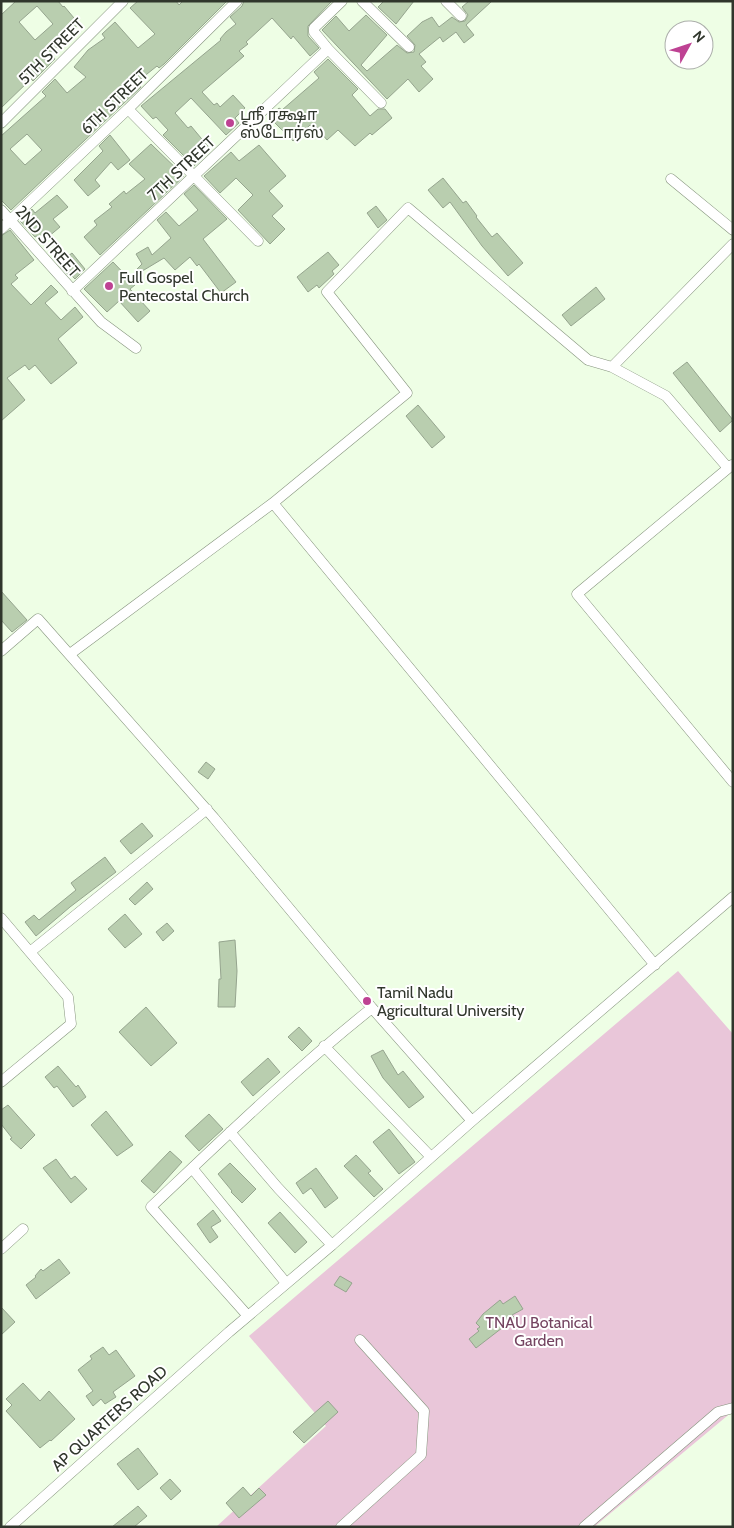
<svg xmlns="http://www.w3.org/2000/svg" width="734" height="1528" viewBox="0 0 734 1528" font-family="Cabin,'Noto Sans Tamil',sans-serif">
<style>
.green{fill:#e9c6d9}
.building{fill:#b9ceaf;stroke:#95a48e;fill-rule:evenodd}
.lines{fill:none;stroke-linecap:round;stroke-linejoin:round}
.minor-casing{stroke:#86947e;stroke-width:11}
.minor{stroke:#fff;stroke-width:10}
.poi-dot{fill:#be4293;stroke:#fff;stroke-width:2}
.labels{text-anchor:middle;stroke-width:4;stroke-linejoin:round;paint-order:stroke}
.street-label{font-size:16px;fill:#30362c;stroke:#fff}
.poi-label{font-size:16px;fill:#30362c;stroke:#fff;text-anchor:start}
.park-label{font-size:16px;fill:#744360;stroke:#fff}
</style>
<rect width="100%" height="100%" fill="#eefee5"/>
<path class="green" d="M 678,971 L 733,1034 L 733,1411 L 594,1527 L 216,1527 L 326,1426 L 249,1336 Z"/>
<path class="building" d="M 16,1 L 58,1 L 63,7 L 64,6 L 79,24 L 68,33 L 70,36 L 50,53 L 55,59 L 33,81 L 31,79 L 1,108 L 1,15 ZM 37,6 L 53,24 L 35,40 L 19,22 Z
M 138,1 L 176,1 L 179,5 L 183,1 L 227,1 L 164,64 L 159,68 L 157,66 L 137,82 L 141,87 L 11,210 L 1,200 L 1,136 L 46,96 L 42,92 L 55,79 L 67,93 L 86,77 L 74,67 L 88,50 L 105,38 L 102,34 L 115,22 L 138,48 L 155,34 L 130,8 ZM 27,134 L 42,150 L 25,165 L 10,149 Z
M 244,1 L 332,1 L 308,26 L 308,36 L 319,48 L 310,56 L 293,36 L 291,39 L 272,18 L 246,42 L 248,44 L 239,51 L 244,56 L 202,92 L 214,105 L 217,103 L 220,107 L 233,95 L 245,108 L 235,118 L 239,123 L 226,135 L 191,98 L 175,113 L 188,128 L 191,126 L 211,150 L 194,166 L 163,135 L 168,130 L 156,117 L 153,119 L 141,106 L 221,40 L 220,39 L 226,32 L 236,24 L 230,17 L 242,6 Z
M 384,1 L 414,1 L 396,24 L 378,7 Z
M 469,1 L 492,1 L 466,25 L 474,35 L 464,43 L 456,32 L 443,42 L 440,37 L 419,54 L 426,62 L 421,66 L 433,79 L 419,92 L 408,79 L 387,99 L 322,30 L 336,16 L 349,31 L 366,15 L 367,16 L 387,35 L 361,65 L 367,71 L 397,45 L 407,53 L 414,52 L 415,45 L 407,36 L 422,22 L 432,17 L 439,27 L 452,17 L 459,22 L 465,21 L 468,15 L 462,7 Z
M 328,59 L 358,89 L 352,95 L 370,116 L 378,109 L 385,109 L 392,118 L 372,135 L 370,133 L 355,146 L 338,130 L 327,140 L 314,124 L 311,126 L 310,125 L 293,141 L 269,117 L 279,108 L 282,110 L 319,78 L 314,72 Z
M 110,135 L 130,160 L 118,170 L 111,162 L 95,180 L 100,186 L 88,196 L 74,180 L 103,151 L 99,146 Z
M 151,144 L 184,176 L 100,255 L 84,237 L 97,225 L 94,221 L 112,207 L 109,204 L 124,191 L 126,194 L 145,179 L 129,164 Z
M 259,145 L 286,176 L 269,191 L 283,206 L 272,216 L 285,229 L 270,244 L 238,210 L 253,195 L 236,178 L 220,193 L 204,176 L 231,152 L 239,161 Z
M 443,178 L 463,203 L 466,201 L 477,216 L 476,217 L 492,237 L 497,233 L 523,263 L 508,276 L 482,246 L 450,202 L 443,208 L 428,190 Z
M 194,185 L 227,219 L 203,239 L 236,282 L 221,293 L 199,264 L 197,266 L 190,257 L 175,270 L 164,258 L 139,273 L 136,270 L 142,264 L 136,254 L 148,247 L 152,255 L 171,238 L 157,220 L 166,212 L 179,226 L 198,210 L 184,194 Z
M 57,195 L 68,207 L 53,219 L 60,227 L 42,242 L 37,236 L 35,237 L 20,221 L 32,209 L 35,213 Z
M 376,206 L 387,220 L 378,228 L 367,213 Z
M 10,230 L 34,260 L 15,275 L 18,278 L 11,284 L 31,305 L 51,285 L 58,292 L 45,303 L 61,320 L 75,307 L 83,317 L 58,339 L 77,363 L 51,384 L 35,365 L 29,370 L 25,365 L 7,378 L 25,400 L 1,421 L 1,236 Z
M 328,252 L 339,265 L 332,271 L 334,274 L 319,288 L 317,285 L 308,292 L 297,277 Z
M 72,253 L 85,269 L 75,279 L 72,276 L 70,277 L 58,264 Z
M 113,262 L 135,285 L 130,289 L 150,311 L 138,322 L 119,301 L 107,312 L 84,289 Z
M 596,287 L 605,299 L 571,326 L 562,315 Z
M 687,362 L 733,420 L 720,432 L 673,373 Z
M 418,405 L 445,437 L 432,448 L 406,416 Z
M 1,591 L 27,620 L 12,632 L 1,620 Z
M 206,762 L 215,769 L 208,779 L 198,772 Z
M 142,823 L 153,836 L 131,854 L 120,841 Z
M 105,857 L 116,872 L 70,907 L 36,936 L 25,922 L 34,915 L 39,920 L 76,890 L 71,883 Z
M 147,882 L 153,889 L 135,905 L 129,899 Z
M 125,914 L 142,934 L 125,948 L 108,929 Z
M 167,923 L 174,931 L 163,941 L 156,932 Z
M 235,940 L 237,971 L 235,1007 L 218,1007 L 219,979 L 221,979 L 219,942 Z
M 146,1007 L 177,1043 L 151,1066 L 119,1032 Z
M 299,1027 L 312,1041 L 302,1051 L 288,1037 Z
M 383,1050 L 398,1075 L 403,1071 L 424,1097 L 409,1108 L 383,1078 L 371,1056 Z
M 268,1058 L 280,1072 L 253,1096 L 241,1082 Z
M 58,1066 L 76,1087 L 78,1085 L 86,1097 L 73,1107 L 57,1086 L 54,1088 L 45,1077 Z
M 8,1105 L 35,1135 L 21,1149 L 10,1139 L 12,1138 L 1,1124 L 1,1110 Z
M 106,1111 L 133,1145 L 117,1156 L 91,1125 Z
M 209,1114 L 223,1129 L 199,1151 L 185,1136 Z
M 389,1129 L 415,1162 L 399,1174 L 373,1142 Z
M 170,1151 L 182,1162 L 154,1193 L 141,1181 Z
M 356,1155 L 371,1171 L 368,1173 L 383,1189 L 374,1197 L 344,1166 Z
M 56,1159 L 71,1179 L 75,1176 L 87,1189 L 71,1203 L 43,1168 Z
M 230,1163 L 256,1189 L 242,1203 L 231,1192 L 232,1191 L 218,1174 Z
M 316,1168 L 338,1198 L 325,1208 L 311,1188 L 303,1194 L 296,1183 Z
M 213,1210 L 221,1221 L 211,1227 L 218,1237 L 210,1243 L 197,1224 Z
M 280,1212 L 307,1242 L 295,1253 L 268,1223 Z
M 59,1259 L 70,1273 L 36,1299 L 26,1285 L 36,1277 L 35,1276 L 41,1269 L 43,1271 Z
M 340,1276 L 352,1283 L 346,1292 L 334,1285 Z
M 515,1296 L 523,1309 L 512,1315 L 515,1318 L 476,1348 L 469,1339 L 479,1331 L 477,1329 L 480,1327 L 476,1323 L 483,1314 L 500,1300 L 503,1304 Z
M 1,1307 L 15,1322 L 1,1335 Z
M 103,1347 L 109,1355 L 116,1350 L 135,1376 L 113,1392 L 116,1397 L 105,1404 L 101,1399 L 93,1406 L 86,1396 L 93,1391 L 78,1370 L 92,1359 L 90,1356 Z
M 23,1383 L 40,1401 L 49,1391 L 75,1419 L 51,1441 L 50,1440 L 40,1448 L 6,1411 L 12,1405 L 6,1399 Z
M 328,1401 L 338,1412 L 304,1443 L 293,1432 Z
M 138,1448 L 158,1474 L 138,1490 L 117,1464 Z
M 170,1479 L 181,1491 L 171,1500 L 160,1488 Z
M 243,1487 L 251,1496 L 259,1488 L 266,1495 L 239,1518 L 226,1503 Z
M 138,1506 L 147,1516 L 134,1527 L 112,1527 Z"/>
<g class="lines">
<defs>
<path id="minor" d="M 362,1 L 409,47
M 446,1 L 461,16
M 328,49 L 381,103
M 128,109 L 258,241
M 1,123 L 123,1
M 671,179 L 733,230
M 1,210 L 101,322 L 136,348
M 1,229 L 128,109 L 237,1
M 72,291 L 328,49 L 314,32 L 314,28 L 342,1
M 612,367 L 733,244
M 732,465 L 577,594 L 733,782
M 273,503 L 407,393 L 327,292 L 408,208 L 588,360 L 612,367 L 666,396 L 728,468
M 1,651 L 38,619 L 214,818 L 372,1008 L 472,1121
M 70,654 L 273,503 L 655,965
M 1,918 L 68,997 L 71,1024 L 1,1082
M 30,952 L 207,809
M 324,1046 L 431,1157
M 230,1132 L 278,1188 L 332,1245
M 192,1168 L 286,1283
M 1,1249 L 23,1229
M 248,1316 L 151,1207 C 223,1139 294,1070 372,1008
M 10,1527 L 229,1332 L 332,1245 L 472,1121 L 733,897
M 341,1527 L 421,1455 L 424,1411 L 360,1340
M 584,1527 L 718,1412 L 733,1408"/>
</defs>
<use href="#minor" class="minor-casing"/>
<use href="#minor" class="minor"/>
</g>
<g class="poi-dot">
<circle cx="230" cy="123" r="5"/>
<circle cx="109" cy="286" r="5"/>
<circle cx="367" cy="1001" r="5"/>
</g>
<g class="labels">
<g class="street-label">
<text transform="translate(51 51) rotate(-45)" y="6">5TH STREET</text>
<text transform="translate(114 101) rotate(-44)" y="6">6TH STREET</text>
<text transform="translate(181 168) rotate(-43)" y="6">7TH STREET</text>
<text transform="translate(48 241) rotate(49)" y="6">2ND STREET</text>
<text transform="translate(109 1418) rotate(-42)" y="6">AP QUARTERS ROAD</text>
</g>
<g class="poi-label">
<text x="240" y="120">ஶ்ரீ ரக்ஷா<tspan x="240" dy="18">ஸ்டோர்ஸ்</tspan></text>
<text x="119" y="283">Full Gospel<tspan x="119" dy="18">Pentecostal Church</tspan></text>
<text x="377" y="998">Tamil Nadu<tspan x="377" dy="18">Agricultural University</tspan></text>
</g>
<g class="park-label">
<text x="539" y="1328">TNAU Botanical<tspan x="539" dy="18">Garden</tspan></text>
</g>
</g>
<rect width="734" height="1528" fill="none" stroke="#30362c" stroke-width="5"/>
<g transform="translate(689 45) rotate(50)"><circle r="24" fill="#ffffff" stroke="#acafab"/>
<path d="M0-4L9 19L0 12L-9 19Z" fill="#be4293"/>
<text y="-8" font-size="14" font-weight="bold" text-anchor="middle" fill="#30362c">N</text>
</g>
</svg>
